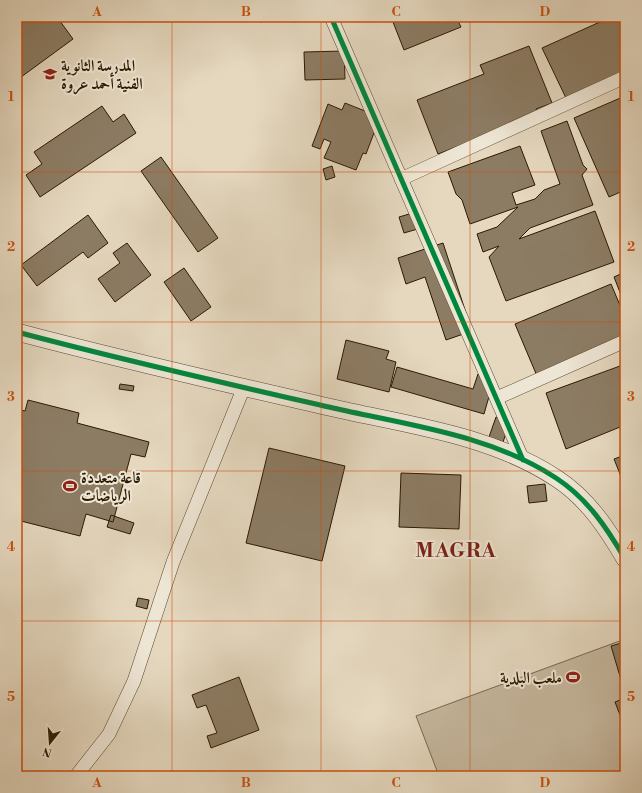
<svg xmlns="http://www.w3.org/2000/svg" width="642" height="793" viewBox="0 0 642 793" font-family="'Libre Bodoni',Amiri,serif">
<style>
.green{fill:#c6b89f;stroke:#796850}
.building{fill:#8c7c64;stroke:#2c1901}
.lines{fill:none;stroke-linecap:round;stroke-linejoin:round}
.minor-casing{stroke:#5a4930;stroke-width:14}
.tertiary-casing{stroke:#5a4930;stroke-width:18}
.minor{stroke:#eee6d5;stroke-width:13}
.tertiary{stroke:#eee6d5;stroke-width:17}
.cycleway-casing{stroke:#eee6d5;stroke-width:8}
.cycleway{stroke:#00873e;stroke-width:5}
.grid{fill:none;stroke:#cc4f0a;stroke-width:1;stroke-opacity:0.55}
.labels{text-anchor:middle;stroke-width:4;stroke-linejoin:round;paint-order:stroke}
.poi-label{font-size:16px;font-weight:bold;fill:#2c1901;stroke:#eee6d5;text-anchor:start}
.district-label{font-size:20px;font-weight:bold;letter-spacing:1px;fill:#7a1f14;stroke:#eee6d5}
.neatline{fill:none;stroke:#cc4f0a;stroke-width:1.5}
.grid-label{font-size:13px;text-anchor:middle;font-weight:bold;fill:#cc4f0a}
</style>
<rect width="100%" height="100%" fill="#e5d8bf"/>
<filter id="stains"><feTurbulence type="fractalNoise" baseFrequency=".005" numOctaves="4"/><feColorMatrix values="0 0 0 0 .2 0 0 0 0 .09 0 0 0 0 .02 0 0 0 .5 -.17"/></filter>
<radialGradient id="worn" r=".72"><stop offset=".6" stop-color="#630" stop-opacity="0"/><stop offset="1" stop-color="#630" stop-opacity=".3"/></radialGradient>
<path class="green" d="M 625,639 L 625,776 L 439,776 L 416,716 Z"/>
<path class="building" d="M 17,17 L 57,17 L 73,39 L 17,80 Z
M 259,17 L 288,17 L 260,22 Z
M 292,17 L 310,17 L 310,19 L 293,22 Z
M 391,17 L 456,17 L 461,27 L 404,50 Z
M 611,17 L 625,17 L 625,71 L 566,98 L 542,48 Z
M 529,46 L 552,103 L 536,109 L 538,115 L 438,154 L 417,100 L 484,74 L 480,65 Z
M 344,51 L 345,79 L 305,80 L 304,52 Z
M 625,96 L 625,190 L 609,197 L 574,118 Z
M 345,103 L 380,117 L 366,154 L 363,153 L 356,170 L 324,158 L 331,142 L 324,139 L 320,149 L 312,146 L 328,104 L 342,110 Z
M 102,106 L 113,122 L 124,114 L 136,133 L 40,197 L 26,175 L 42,164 L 34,152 Z
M 567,121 L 583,165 L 587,169 L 582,175 L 593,205 L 530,228 L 519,239 L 595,211 L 614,262 L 506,301 L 489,257 L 499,246 L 483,252 L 477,234 L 497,227 L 518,207 L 470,224 L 462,200 L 456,194 L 448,172 L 520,146 L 535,185 L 512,193 L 516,205 L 535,199 L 544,190 L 560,184 L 541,131 Z
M 161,157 L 218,238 L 198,252 L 141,171 Z
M 332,166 L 335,177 L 326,180 L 323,169 Z
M 416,212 L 421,228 L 404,233 L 399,217 Z
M 88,215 L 108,243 L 88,258 L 83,252 L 37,286 L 21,265 Z
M 127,243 L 151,275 L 115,302 L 98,279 L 120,263 L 113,253 Z
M 443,243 L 472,331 L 446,340 L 425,277 L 406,284 L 398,258 Z
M 184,268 L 211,307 L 191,321 L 164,282 Z
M 625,272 L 625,305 L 614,277 Z
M 611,284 L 625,317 L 625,336 L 537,376 L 515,324 Z
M 346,340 L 389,351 L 386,359 L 396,362 L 389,392 L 337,379 Z
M 620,366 L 625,379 L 625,425 L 566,449 L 546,393 Z
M 397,367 L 473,389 L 478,374 L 494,379 L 484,414 L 391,387 Z
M 120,384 L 134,386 L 133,391 L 119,389 Z
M 28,400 L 79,413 L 77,423 L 149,442 L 145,457 L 131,454 L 113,522 L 86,514 L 80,536 L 17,520 L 17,409 L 25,411 Z
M 496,417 L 510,422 L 503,442 L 489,437 Z
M 269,448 L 345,466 L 322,561 L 246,543 Z
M 625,455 L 625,477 L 622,479 L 614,459 Z
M 401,473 L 461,475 L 459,529 L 399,527 Z
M 545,484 L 547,501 L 529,503 L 527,486 Z
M 111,515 L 134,523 L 130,534 L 107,527 Z
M 138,598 L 149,600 L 147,609 L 136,606 Z
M 625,642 L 625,693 L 611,646 Z
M 239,677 L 259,730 L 211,748 L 207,736 L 217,733 L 206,705 L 197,708 L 192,695 Z
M 625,698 L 625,728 L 615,702 Z"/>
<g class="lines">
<defs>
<path id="minor" d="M 331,17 L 523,460
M 401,179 L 625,77
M 497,398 L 625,341
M 76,776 L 109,734 L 134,681 L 173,562 L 244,387"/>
<path id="tertiary" d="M 17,332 C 122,360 228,384 333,408 C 408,425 491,435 556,478 C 587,498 607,528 625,559"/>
</defs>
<use href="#minor" class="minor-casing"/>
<use href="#tertiary" class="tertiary-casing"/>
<use href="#minor" class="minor"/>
<use href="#tertiary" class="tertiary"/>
<defs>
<path id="cycleway" d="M 331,17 L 523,460
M 17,332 C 122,360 228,384 333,408 C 408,425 491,435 556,478 C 587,498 607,528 625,559"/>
</defs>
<use href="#cycleway" class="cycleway-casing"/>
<use href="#cycleway" class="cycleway"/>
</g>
<path class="grid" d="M 172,17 L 172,776M 321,17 L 321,776M 470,17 L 470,776M 17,172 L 625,172M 17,322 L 625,322M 17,471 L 625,471M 17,621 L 625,621"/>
<defs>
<symbol id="school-bare" viewBox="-9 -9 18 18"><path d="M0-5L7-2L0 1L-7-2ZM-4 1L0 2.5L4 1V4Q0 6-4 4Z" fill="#8f2418" stroke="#eee6d5" stroke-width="2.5" paint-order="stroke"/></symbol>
<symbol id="stadium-bare" viewBox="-9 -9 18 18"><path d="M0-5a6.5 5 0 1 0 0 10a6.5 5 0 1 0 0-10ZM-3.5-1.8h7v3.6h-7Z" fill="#8f2418" stroke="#eee6d5" stroke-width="2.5" paint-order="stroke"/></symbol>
</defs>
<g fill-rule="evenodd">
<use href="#school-bare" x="40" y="64" width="20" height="20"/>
<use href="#stadium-bare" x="60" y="476" width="20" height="20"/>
<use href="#stadium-bare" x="563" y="667" width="20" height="20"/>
</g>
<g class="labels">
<g class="poi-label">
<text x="61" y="71">المدرسة الثانوية<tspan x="61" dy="18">الفنية أحمد عروة</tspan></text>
<text x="81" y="483">قاعة متعددة<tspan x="81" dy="18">الرياضات</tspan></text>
<text x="562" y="683" text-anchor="end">ملعب البلدية</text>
</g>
<g class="district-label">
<text x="456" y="557">MAGRA</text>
</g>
</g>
<rect width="642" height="793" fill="none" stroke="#e5d8bf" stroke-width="44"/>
<g transform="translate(50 743) rotate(197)" stroke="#eee6d5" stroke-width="3" paint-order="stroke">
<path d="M0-3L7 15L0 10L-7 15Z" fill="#2c1901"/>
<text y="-6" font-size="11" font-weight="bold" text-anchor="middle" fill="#2c1901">N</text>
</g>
<rect x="22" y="22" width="598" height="749" class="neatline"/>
<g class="grid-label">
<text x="97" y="16">A</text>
<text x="246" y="16">B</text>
<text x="396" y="16">C</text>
<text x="545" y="16">D</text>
<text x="11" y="101">1</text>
<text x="631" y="101">1</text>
<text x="11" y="251">2</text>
<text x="631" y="251">2</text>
<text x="11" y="401">3</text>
<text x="631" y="401">3</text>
<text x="11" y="551">4</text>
<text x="631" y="551">4</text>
<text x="11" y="701">5</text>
<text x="631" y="701">5</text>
<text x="97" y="787">A</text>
<text x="246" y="787">B</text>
<text x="396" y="787">C</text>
<text x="545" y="787">D</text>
</g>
<rect width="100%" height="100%" filter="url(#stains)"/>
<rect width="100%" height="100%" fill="url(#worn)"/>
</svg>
